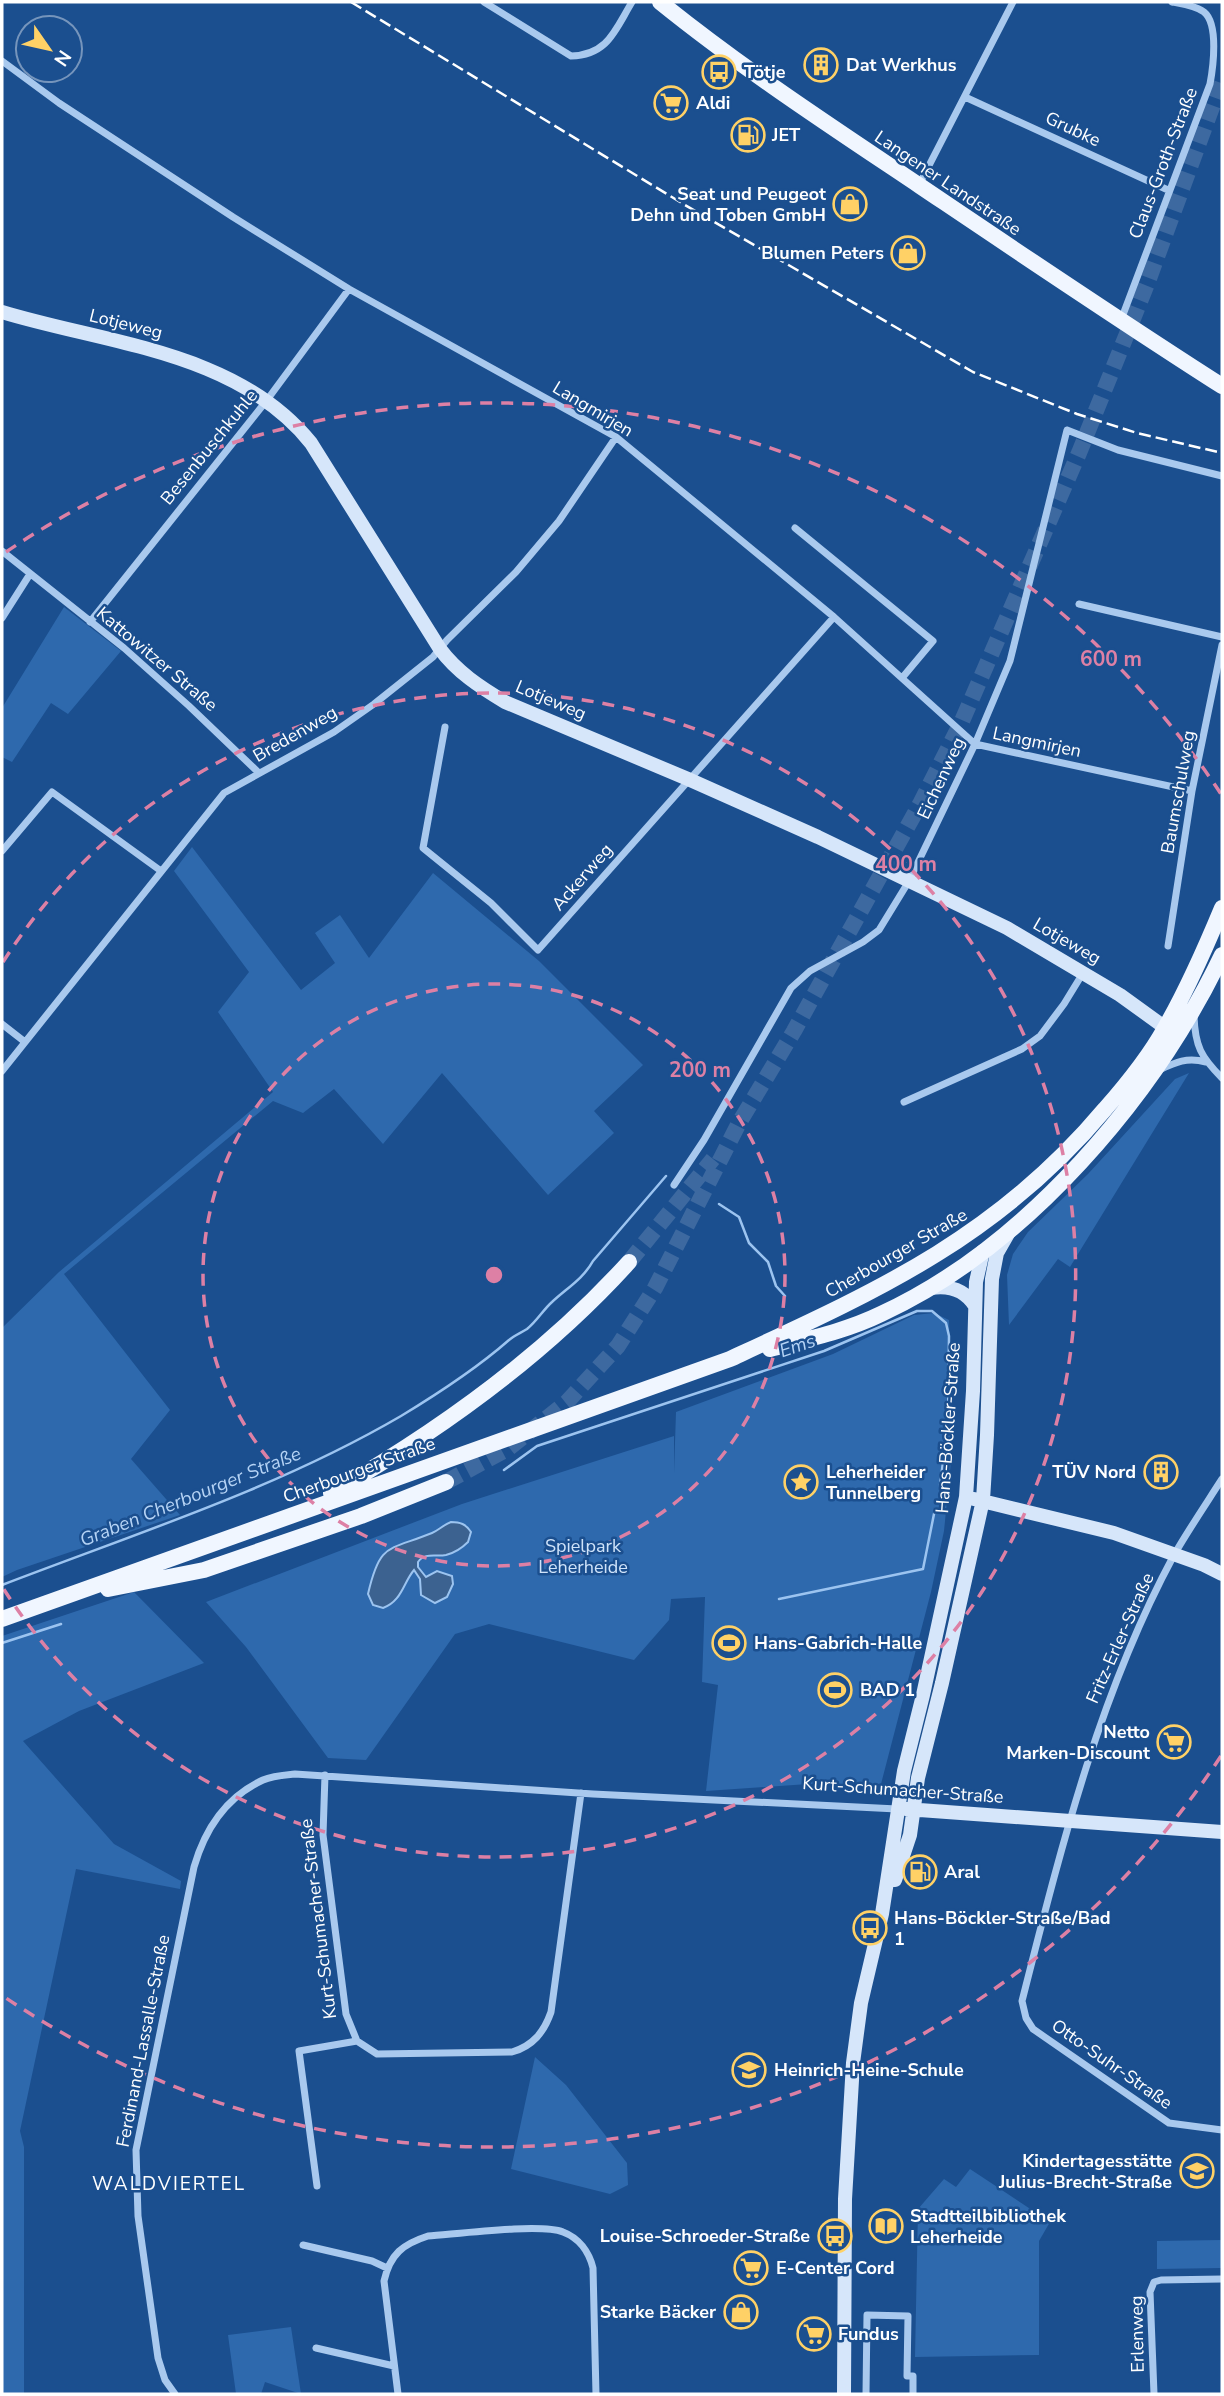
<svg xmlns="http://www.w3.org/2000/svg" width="1224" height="2396" viewBox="0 0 1224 2396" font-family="'Nunito Sans',sans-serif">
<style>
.green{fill:#2e69ad}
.water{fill:#3c6290;stroke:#9cc4f0;stroke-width:2}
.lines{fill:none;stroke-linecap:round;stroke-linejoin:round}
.stream{stroke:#9cc4f0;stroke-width:2.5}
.primary-tunnel{stroke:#3d69a0;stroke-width:16;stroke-dasharray:16 8;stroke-linecap:butt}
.street{stroke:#a9c9ee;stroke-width:7}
.secondary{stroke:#d6e6fa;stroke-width:14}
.primary{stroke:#f0f6ff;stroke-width:16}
.rail{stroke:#fff;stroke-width:2.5;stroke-dasharray:12 5;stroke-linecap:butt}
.ring{fill:none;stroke:#dd80a5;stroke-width:3.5;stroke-dasharray:12 9}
.labels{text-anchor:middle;stroke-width:5;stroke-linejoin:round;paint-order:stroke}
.poi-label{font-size:18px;font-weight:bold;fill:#fff;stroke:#1b4f8f;text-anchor:start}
.street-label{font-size:18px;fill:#fff;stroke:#1b4f8f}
.park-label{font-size:18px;fill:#cfe3fa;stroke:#1b4f8f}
.water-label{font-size:19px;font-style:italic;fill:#b5d3f5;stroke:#1b4f8f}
.neighbourhood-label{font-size:19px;letter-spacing:2px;fill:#fff;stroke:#1b4f8f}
.centre{fill:#dd80a5;stroke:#1b4f8f;stroke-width:3.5}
.ring-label{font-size:21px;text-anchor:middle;font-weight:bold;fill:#dd80a5;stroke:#1b4f8f;stroke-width:5;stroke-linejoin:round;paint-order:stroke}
</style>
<rect width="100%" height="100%" fill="#1b4f8f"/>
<path class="green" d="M 64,607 L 121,651 L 68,714 L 51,703 L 12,762 L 2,757 L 2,708 Z
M 192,847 L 301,990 L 335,963 L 315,933 L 340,915 L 369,958 L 433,873 L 539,961 L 643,1065 L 594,1111 L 614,1133 L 548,1195 L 442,1073 L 383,1144 L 334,1089 L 303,1113 L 273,1101 L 64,1274 L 170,1410 L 131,1459 L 180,1515 L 17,1570 L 2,1577 L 2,1328 L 59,1272 L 273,1092 L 218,1012 L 249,972 L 174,871 Z
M 1189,1073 L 1070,1267 L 1058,1259 L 1009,1325 L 1007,1275 L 1013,1254 L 1028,1232 L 1088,1174 L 1175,1079 Z
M 934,1313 L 949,1320 L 952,1451 L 944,1531 L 931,1592 L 881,1784 L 808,1784 L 706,1791 L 718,1685 L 702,1682 L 705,1597 L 671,1599 L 669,1620 L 634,1660 L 489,1624 L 455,1634 L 366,1760 L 328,1758 L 246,1647 L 206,1602 L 462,1504 L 674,1436 L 674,1473 L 676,1412 L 833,1354 L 914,1315 Z
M 134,1592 L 204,1663 L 79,1711 L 23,1741 L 114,1844 L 181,1881 L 180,1889 L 76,1869 L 20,2131 L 24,2147 L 24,2394 L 2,2394 L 2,1636 Z
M 535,2057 L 566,2085 L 627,2163 L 628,2185 L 610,2194 L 511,2169 Z
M 970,2169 L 1050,2222 L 1039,2241 L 1039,2355 L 915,2357 L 918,2209 L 944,2179 L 956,2187 Z
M 1222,2240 L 1222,2268 L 1157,2269 L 1157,2241 Z
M 291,2327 L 301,2394 L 265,2382 L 261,2394 L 236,2394 L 228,2335 Z"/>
<path class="water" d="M 451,1522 C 460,1522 466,1524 471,1532 L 468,1542 C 462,1548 454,1553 446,1555 C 435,1557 425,1552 418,1562 L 418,1567 L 426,1577 L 437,1571 L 452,1576 L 453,1584 L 447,1597 L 435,1603 L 421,1595 L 420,1579 L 414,1570 C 403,1583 402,1601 383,1608 L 373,1605 L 368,1594 C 380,1542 388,1551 432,1533 C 439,1530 443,1525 451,1522 Z"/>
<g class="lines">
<path class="stream" d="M 719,1204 L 739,1217 L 749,1243 L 768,1262 L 776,1286 L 785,1296
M 504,1470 L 537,1446 L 824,1351 L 917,1311 L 932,1311 L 946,1323 L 949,1336 L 948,1425 L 940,1485
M 2,1585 C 137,1533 276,1489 401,1416 C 439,1393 476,1369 509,1340 C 515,1335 521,1333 527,1329 C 537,1321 543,1310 552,1302 C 567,1288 583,1279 593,1261 L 666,1176
M 779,1599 L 923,1569 L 935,1509
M 2,1643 L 61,1624"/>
<path class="primary-tunnel" d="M 629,1262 L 713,1159
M 446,1482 L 509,1448 L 567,1402 L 618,1346 L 655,1288 L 739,1123 L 794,1031 L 920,804 L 962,721 L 1079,453 L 1147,284 L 1222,80"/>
<path class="street" d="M 484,2 L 571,56 C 608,55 615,30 632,2
M 2,61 L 59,103 L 233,217 L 349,289 L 616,437 L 834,617 L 975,744 L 1192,791
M 965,97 L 1168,190
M 919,185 L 1013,2
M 1121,320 L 1210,84 C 1213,68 1219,24 1204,12 C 1196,6 1183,4 1172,2
M 795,528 L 933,641 L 902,678
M 2,551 L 124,648 L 189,706 L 259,773
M 1079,604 L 1222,637
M 2,618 L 30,574
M 90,622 L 267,400 L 349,289
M 445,727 L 423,848 L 491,903 L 538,950 L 834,617
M 2,851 L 52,792 L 161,871
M 1168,946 L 1192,791 L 1222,645
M 1194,1016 C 1195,1046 1201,1057 1222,1078
M 2,1024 L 25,1042
M 1159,1070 C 1176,1062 1187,1057 1206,1062
M 2,1071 L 224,793 L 334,732 L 374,704 L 433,657 L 447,640 L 516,572 L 559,521 L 616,437
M 904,1102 L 1022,1049 L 1040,1036 L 1064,1004 L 1083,973
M 674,1185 L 704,1140 L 791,988 L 810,971 L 863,942 L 879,930 L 909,881 L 975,744 L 1010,661 L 1067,430 L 1118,450 L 1222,476
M 1222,1479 C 1206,1504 1189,1529 1174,1555 C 1099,1694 1061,1848 1022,2001 L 1026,2018 L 1033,2029 L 1169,2123 L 1222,2130
M 325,1775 L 323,1835 L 346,2014 L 357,2041 L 377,2054 L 512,2052 C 533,2046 544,2032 551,2012 L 581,1793
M 317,2186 L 299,2051 L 357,2041
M 303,2245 L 372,2261 L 387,2268
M 316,2348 L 394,2366
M 175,2394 L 165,2380 L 158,2358 L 138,2216 L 136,2150 L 194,1867 C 205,1829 226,1797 263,1780 C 272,1776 285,1775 295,1774 L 593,1794 L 897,1809
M 398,2394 L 384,2281 C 390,2254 403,2244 428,2236 C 456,2234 541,2223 563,2232 C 579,2238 589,2252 593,2268 L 596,2394
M 866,2394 L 867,2315 L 908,2316 L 907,2376 L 913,2376 L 913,2394
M 1154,2394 L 1150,2292 L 1154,2282 L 1161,2280 L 1222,2279"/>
<path class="secondary" d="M 2,312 C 107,344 237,351 311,443 L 440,649 C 457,672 480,687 505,702 L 688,779 L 818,837 L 1007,928 L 1120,995 L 1174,1034
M 931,1288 C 950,1285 965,1290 975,1306
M 974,1499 L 1114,1533 L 1204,1565 L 1222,1574
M 906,1809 L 1222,1832
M 895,1880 L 910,1835 L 918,1778 L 942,1683 L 983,1500 L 987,1435 L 992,1279 L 997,1253 L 1009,1232
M 844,2394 L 845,2199 L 853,2063 L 861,2003 L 882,1914 L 904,1771 L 923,1695 L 966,1497 L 973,1391 L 976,1282 L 983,1251"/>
<path class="primary" d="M 660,2 C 743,69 832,127 920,186 C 1021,254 1120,321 1222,386
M 770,1349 C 808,1339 846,1331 881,1314 C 1026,1247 1154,1097 1222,955
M 331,1493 C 441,1430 544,1356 629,1262
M 108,1589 L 204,1570 L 361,1516 L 446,1482
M 2,1619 L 730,1359 C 877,1291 998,1237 1105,1109 C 1127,1084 1149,1057 1165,1028 C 1187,990 1205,949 1222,908"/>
<path class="rail" d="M 351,2 L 685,205 L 973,372 L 1077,414 L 1137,433 L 1222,453"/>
</g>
<g class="ring">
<circle cx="494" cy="1275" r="291"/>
<path d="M3 962A582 582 0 1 1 3 1588"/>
<path d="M1221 1756A872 872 0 0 1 6 1998M6 552A872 872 0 0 1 1221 794"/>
</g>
<defs>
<symbol id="building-ring" viewBox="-11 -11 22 22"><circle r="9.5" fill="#1b4f8f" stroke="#ffd166" stroke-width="1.5"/><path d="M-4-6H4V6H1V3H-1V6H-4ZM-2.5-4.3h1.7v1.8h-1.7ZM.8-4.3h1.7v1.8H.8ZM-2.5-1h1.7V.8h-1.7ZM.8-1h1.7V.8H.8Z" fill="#ffd166"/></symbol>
<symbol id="bus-ring" viewBox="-11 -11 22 22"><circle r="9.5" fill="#1b4f8f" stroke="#ffd166" stroke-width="1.5"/><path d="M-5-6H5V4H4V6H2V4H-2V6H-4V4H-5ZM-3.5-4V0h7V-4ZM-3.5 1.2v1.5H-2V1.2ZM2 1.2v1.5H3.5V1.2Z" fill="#ffd166"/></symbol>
<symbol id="supermarket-ring" viewBox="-11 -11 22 22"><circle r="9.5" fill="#1b4f8f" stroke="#ffd166" stroke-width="1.5"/><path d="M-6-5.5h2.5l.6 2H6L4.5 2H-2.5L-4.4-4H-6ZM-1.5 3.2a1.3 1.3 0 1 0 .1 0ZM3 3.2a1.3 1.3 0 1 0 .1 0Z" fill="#ffd166"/></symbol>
<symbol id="fuel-ring" viewBox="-11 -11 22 22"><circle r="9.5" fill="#1b4f8f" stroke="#ffd166" stroke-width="1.5"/><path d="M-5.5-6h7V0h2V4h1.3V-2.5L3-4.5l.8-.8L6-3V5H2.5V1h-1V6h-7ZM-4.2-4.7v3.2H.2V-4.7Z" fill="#ffd166"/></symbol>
<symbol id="shop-ring" viewBox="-11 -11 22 22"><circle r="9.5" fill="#1b4f8f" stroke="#ffd166" stroke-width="1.5"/><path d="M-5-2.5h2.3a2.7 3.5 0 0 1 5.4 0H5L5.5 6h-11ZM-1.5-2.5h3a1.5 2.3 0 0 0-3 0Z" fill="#ffd166"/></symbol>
<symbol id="sight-ring" viewBox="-11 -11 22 22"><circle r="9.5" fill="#1b4f8f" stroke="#ffd166" stroke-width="1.5"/><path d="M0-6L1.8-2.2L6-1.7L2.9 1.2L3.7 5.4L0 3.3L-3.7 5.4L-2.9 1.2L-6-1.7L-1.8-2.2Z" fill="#ffd166"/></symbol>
<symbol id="stadium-ring" viewBox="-11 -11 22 22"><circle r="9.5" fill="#1b4f8f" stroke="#ffd166" stroke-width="1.5"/><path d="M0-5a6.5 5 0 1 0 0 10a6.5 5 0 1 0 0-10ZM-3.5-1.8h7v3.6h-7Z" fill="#ffd166"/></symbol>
<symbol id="school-ring" viewBox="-11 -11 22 22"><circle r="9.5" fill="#1b4f8f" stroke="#ffd166" stroke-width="1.5"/><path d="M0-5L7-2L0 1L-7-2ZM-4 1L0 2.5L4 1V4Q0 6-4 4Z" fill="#ffd166"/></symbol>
<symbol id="library-ring" viewBox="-11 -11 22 22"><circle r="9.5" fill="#1b4f8f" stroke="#ffd166" stroke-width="1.5"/><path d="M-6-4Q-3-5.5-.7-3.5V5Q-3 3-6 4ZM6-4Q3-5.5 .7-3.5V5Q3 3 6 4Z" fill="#ffd166"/></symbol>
</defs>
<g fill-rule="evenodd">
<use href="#building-ring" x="802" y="46" width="38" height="38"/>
<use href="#bus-ring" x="700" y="53" width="38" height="38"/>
<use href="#supermarket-ring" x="652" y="84" width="38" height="38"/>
<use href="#fuel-ring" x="729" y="116" width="38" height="38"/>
<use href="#shop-ring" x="831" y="185" width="38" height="38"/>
<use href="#shop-ring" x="889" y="234" width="38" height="38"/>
<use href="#building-ring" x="1142" y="1453" width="38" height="38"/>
<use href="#sight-ring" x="782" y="1463" width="38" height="38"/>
<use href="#stadium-ring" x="710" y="1624" width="38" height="38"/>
<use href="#stadium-ring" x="816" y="1671" width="38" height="38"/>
<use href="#supermarket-ring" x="1155" y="1723" width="38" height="38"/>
<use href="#fuel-ring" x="901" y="1853" width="38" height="38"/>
<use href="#bus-ring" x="851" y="1909" width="38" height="38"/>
<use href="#school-ring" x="730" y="2051" width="38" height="38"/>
<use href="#school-ring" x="1178" y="2152" width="38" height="38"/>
<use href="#library-ring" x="867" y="2207" width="38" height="38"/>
<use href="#bus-ring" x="816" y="2217" width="38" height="38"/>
<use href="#supermarket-ring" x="732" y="2249" width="38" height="38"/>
<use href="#shop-ring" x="722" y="2293" width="38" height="38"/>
<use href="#supermarket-ring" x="795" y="2315" width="38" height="38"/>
</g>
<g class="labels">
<g class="poi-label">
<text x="846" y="71">Dat Werkhus</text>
<text x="744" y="78">Tötje</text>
<text x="696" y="109">Aldi</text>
<text x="772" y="141">JET</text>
<text x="826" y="200" text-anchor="end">Seat und Peugeot<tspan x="826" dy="21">Dehn und Toben GmbH</tspan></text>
<text x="884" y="259" text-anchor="end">Blumen Peters</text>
<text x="826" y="1478">Leherheider<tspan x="826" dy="21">Tunnelberg</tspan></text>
<text x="1136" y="1478" text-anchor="end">TÜV Nord</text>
<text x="754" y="1649">Hans-Gabrich-Halle</text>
<text x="860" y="1696">BAD 1</text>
<text x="1150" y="1738" text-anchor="end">Netto<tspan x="1150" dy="21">Marken-Discount</tspan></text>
<text x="944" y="1878">Aral</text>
<text x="894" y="1924">Hans-Böckler-Straße/Bad<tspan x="894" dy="21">1</tspan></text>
<text x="774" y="2076">Heinrich-Heine-Schule</text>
<text x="1172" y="2167" text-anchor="end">Kindertagesstätte<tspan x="1172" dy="21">Julius-Brecht-Straße</tspan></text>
<text x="910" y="2222">Stadtteilbibliothek<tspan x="910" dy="21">Leherheide</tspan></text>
<text x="810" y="2242" text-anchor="end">Louise-Schroeder-Straße</text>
<text x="776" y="2274">E-Center Cord</text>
<text x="716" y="2318" text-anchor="end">Starke Bäcker</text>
<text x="838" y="2340">Fundus</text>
</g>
<g class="street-label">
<text transform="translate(1073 129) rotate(25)" y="6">Grubke</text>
<text transform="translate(1163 163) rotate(-69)" y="6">Claus-Groth-Straße</text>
<text transform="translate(948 183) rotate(34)" y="6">Langener Landstraße</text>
<text transform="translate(126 324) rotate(14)" y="6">Lotjeweg</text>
<text transform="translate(593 409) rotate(31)" y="6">Langmirjen</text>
<text transform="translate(209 447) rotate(-51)" y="6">Besenbuschkuhle</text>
<text transform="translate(157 659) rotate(40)" y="6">Kattowitzer Straße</text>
<text transform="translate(551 700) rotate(23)" y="6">Lotjeweg</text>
<text transform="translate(295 734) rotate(-30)" y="6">Bredenweg</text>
<text transform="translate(1037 742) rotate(12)" y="6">Langmirjen</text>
<text transform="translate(941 778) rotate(-65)" y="6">Eichenweg</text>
<text transform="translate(1178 792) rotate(-80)" y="6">Baumschulweg</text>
<text transform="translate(582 877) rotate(-49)" y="6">Ackerweg</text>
<text transform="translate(1067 941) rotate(30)" y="6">Lotjeweg</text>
<text transform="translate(896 1253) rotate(-30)" y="6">Cherbourger Straße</text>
<text transform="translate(948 1428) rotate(-86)" y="6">Hans-Böckler-Straße</text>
<text transform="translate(359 1470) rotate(-20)" y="6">Cherbourger Straße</text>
<text transform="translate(1120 1638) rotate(-66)" y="6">Fritz-Erler-Straße</text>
<text transform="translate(903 1790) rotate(4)" y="6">Kurt-Schumacher-Straße</text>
<text transform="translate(318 1919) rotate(-97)" y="6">Kurt-Schumacher-Straße</text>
<text transform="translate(143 2041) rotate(-79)" y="6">Ferdinand-Lassalle-Straße</text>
<text transform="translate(1112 2064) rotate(35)" y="6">Otto-Suhr-Straße</text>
<text transform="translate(1137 2334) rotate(-91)" y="6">Erlenweg</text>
</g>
<g class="park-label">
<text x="583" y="1552">Spielpark<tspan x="583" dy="21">Leherheide</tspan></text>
</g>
<g class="water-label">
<text transform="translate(797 1345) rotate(-19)" y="7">Ems</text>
<text transform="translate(190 1496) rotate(-22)" y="7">Graben Cherbourger Straße</text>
</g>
<g class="neighbourhood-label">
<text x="169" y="2190">WALDVIERTEL</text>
</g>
</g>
<circle cx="494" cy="1275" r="10" class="centre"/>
<g class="ring-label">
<text x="1111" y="666">600 m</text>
<text x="906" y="871">400 m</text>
<text x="700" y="1077">200 m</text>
</g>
<rect width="1224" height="2396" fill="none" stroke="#ffffff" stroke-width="7"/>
<g transform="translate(49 49) rotate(124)"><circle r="33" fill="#1b4f8f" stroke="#7695bc" stroke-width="2"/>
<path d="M0-5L12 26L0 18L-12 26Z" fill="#ffd166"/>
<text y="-10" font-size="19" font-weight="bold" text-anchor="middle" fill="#ffffff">N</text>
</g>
</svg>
